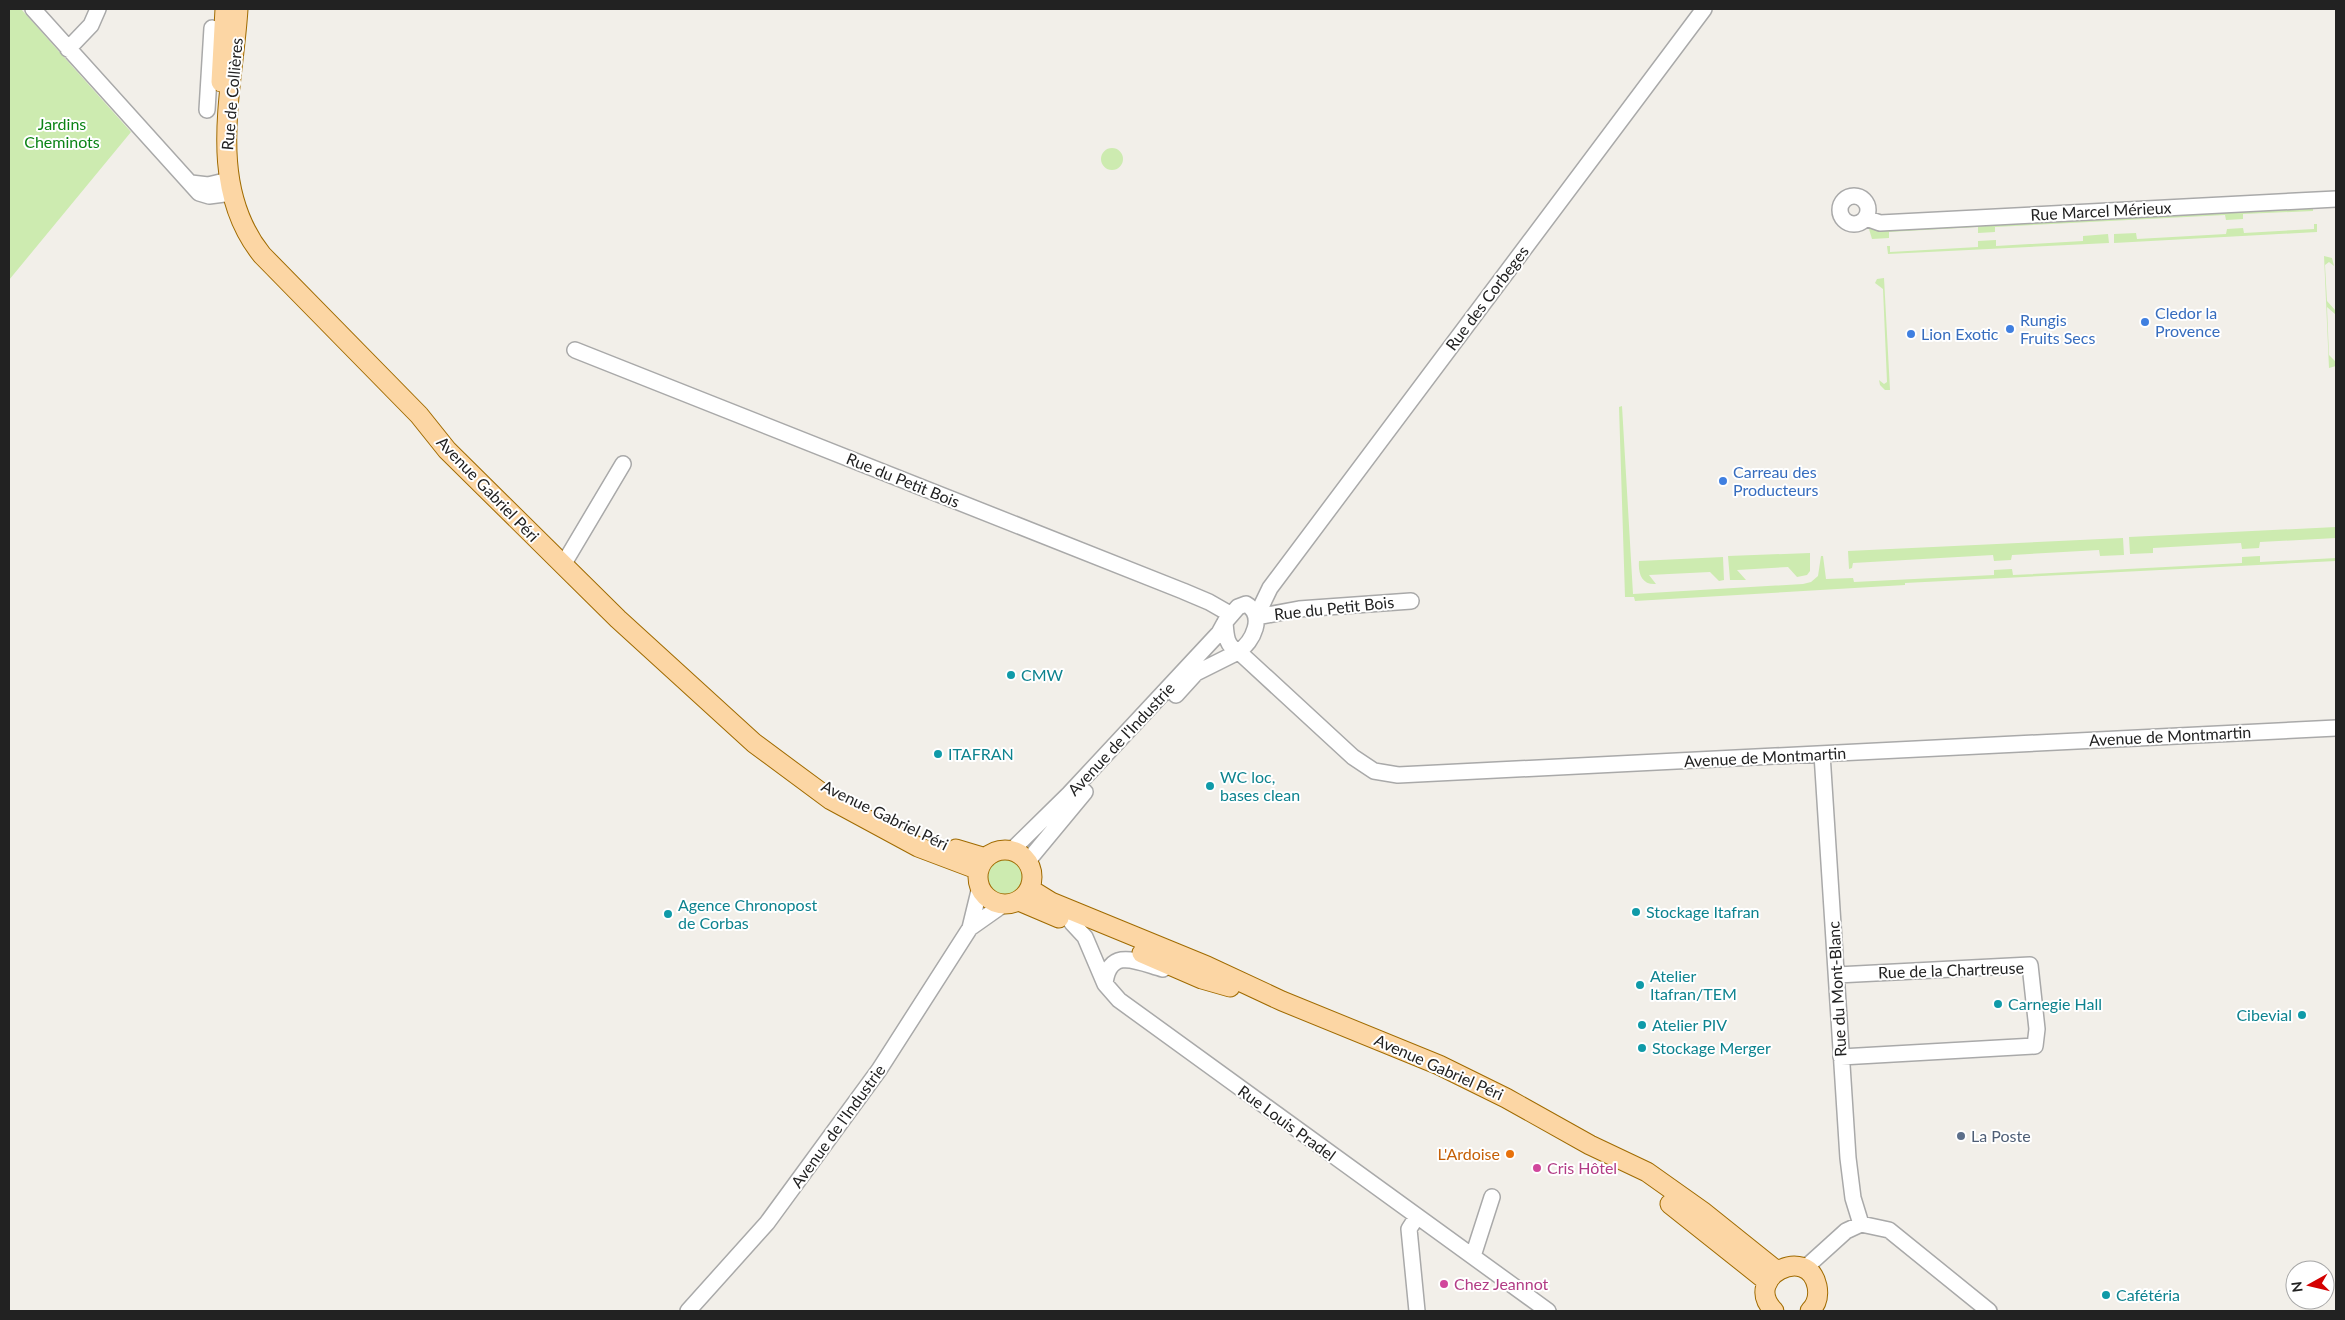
<svg xmlns="http://www.w3.org/2000/svg" width="2345" height="1320" viewBox="0 0 2345 1320" font-family="Lato,sans-serif">
<style>
.grass{fill:#cdebb0}
.lines{fill:none;stroke-linecap:round;stroke-linejoin:round}
.minor-casing{stroke:#a9a9a9;stroke-width:18}
.major-casing{stroke:#a06b00;stroke-width:21}
.minor{stroke:#fff;stroke-width:15}
.major{stroke:#fcd6a4;stroke-width:19}
.shop-dot{fill:#3f7fe0;stroke:#fff;stroke-width:2}
.culture-dot{fill:#0f9aa8;stroke:#fff;stroke-width:2}
.service-dot{fill:#5c6f8a;stroke:#fff;stroke-width:2}
.food-dot{fill:#e8710a;stroke:#fff;stroke-width:2}
.hotel-dot{fill:#d1479c;stroke:#fff;stroke-width:2}
.labels{text-anchor:middle;stroke-width:4;stroke-linejoin:round;paint-order:stroke}
.street-label{font-size:16px;fill:#222;stroke:#fff}
.park-label{font-size:16px;fill:#0c8416;stroke:#fff}
.shop-label{font-size:16px;fill:#366cbe;stroke:#fff;text-anchor:start}
.culture-label{font-size:16px;fill:#0d838f;stroke:#fff;text-anchor:start}
.service-label{font-size:16px;fill:#4e5e75;stroke:#fff;text-anchor:start}
.food-label{font-size:16px;fill:#c56008;stroke:#fff;text-anchor:end}
.hotel-label{font-size:16px;fill:#b23c85;stroke:#fff;text-anchor:start}
</style>
<rect width="100%" height="100%" fill="#f2efe9"/>
<path class="grass" d="M 9,9 L 21,9 L 131,132 L 9,280 Z
M1101 159a11 11 0 1 1 22 0a11 11 0 1 1-22 0Z
M 2329,206 L 2313,208 L 2313,211 L 2243,214 L 2243,219 L 2226,220 L 2225,215 L 1995,227 L 1995,232 L 1978,233 L 1978,227 L 1889,232 L 1889,238 L 1872,239 L 1869,229 Z
M 2314,224 L 2317,224 L 2317,232 L 2114,243 L 2114,234 L 2136,233 L 2137,239 L 2226,234 L 2227,229 L 2243,228 L 2244,233 L 2314,229 Z
M 2108,234 L 2109,243 L 1888,254 L 1887,246 L 1890,246 L 1890,252 L 1978,247 L 1978,241 L 1996,240 L 1996,246 L 2083,241 L 2083,236 Z
M 2324,256 L 2332,258 L 2334,266 L 2329,262 L 2325,265 L 2327,301 L 2335,310 L 2335,314 L 2327,307 L 2329,355 L 2336,362 L 2336,366 L 2329,368 Z
M 1884,278 L 1890,390 L 1885,390 L 1880,385 L 1879,380 L 1884,384 L 1887,382 L 1883,289 L 1875,283 L 1877,279 Z
M 1622,406 L 1633,594 L 1803,584 L 1811,582 L 1818,576 L 1821,556 L 1823,556 L 1826,579 L 1853,578 L 1854,582 L 1994,575 L 1994,570 L 2012,569 L 2013,575 L 2242,563 L 2242,557 L 2260,556 L 2260,562 L 2336,558 L 2336,561 L 1905,583 L 1905,585 L 1635,601 L 1634,597 L 1625,597 L 1619,407 Z
M 2336,527 L 2336,538 L 2260,542 L 2259,548 L 2242,549 L 2241,543 L 2153,548 L 2153,553 L 2130,554 L 2129,537 Z
M 2123,538 L 2124,555 L 2100,556 L 2099,550 L 2012,555 L 2011,560 L 1994,561 L 1993,555 L 1853,563 L 1852,568 L 1849,569 L 1848,551 Z
M 1810,553 L 1810,571 L 1807,575 L 1797,577 L 1788,567 L 1737,570 L 1746,580 L 1730,580 L 1728,556 Z
M 1723,557 L 1724,580 L 1719,581 L 1710,572 L 1649,575 L 1656,584 C 1642,585 1638,574 1639,561 Z
M988 877a18 18 0 1 1 36 0a18 18 0 1 1-36 0Z"/>
<g class="lines">
<defs>
<path id="minor" d="M 33,9 L 199,193 L 209,196 L 232,193
M 68,49 L 91,25 L 98,9
M 207,110 L 212,28
M 191,183 L 208,185 L 229,180
M1840 210a14 14 0 1 1 28 0a14 14 0 1 1-28 0Z
M 1866,218 L 1880,223 L 2336,199
M 575,350 L 1183,591 L 1209,602 L 1230,614
M 563,565 L 623,464
M 1246,604 C 1266,615 1253,642 1238,652 C 1226,645 1226,636 1225,622 L 1238,607 Z
M 1257,615 L 1270,588 L 1704,9
M 1257,617 L 1299,609 L 1411,601
M 1239,652 L 1353,757 L 1374,771 L 1398,775 L 2336,728
M 1176,695 L 1196,673 L 1238,652
M 1822,754 L 1848,1158 L 1853,1198 L 1861,1224
M 1011,851 L 1069,794 L 1219,633 L 1225,622
M 1027,862 L 1085,792
M 1072,923 L 1085,937 L 1105,984 L 1119,1000 L 1548,1311
M 970,928 L 1004,904
M 1837,975 L 2030,965 L 2037,1029 L 2035,1046 L 1841,1057
M 1105,984 C 1109,946 1138,962 1163,969
M 1416,1218 L 1409,1229 L 1417,1311
M 1473,1256 L 1492,1197
M 1804,1269 L 1846,1231 L 1861,1224 L 1889,1230 L 1989,1311
M 688,1311 L 767,1223 L 879,1070 L 970,928 L 980,887"/>
<path id="major" d="M 238,9 C 233,90 205,184 262,255 L 419,415 L 447,450 L 618,619 L 754,743 L 831,800 L 918,847 L 979,870
M 221,82 L 225,9
M 956,849 L 986,858
M978 877a27 27 0 1 1 54 0a27 27 0 1 1-54 0Z
M 1030,889 L 1051,902 L 1207,966 L 1282,1001 L 1439,1065 L 1506,1098 L 1590,1145 L 1647,1172 L 1702,1211 L 1777,1271
M 1019,901 L 1059,918
M 1142,953 L 1202,979 L 1230,987
M 1670,1204 L 1768,1282
M 1774,1311 C 1741,1278 1808,1243 1817,1286 C 1819,1296 1817,1304 1810,1311"/>
</defs>
<use href="#minor" class="minor-casing"/>
<use href="#major" class="major-casing"/>
<use href="#minor" class="minor"/>
<use href="#major" class="major"/>
</g>
<g class="shop-dot">
<circle cx="2145" cy="322" r="5"/>
<circle cx="2010" cy="329" r="5"/>
<circle cx="1911" cy="334" r="5"/>
<circle cx="1723" cy="481" r="5"/>
</g>
<g class="culture-dot">
<circle cx="1011" cy="675" r="5"/>
<circle cx="938" cy="754" r="5"/>
<circle cx="1210" cy="786" r="5"/>
<circle cx="1636" cy="912" r="5"/>
<circle cx="668" cy="914" r="5"/>
<circle cx="1640" cy="985" r="5"/>
<circle cx="1998" cy="1004" r="5"/>
<circle cx="2302" cy="1015" r="5"/>
<circle cx="1642" cy="1025" r="5"/>
<circle cx="1642" cy="1048" r="5"/>
<circle cx="2106" cy="1295" r="5"/>
</g>
<circle class="service-dot" cx="1961" cy="1136" r="5"/>
<circle class="food-dot" cx="1510" cy="1154" r="5"/>
<g class="hotel-dot">
<circle cx="1537" cy="1168" r="5"/>
<circle cx="1444" cy="1284" r="5"/>
</g>
<g class="labels">
<g class="street-label">
<text transform="translate(232 94) rotate(-85)" y="6">Rue de Collières</text>
<text transform="translate(2101 211) rotate(-3)" y="6">Rue Marcel Mérieux</text>
<text transform="translate(1487 298) rotate(-53)" y="6">Rue des Corbeges</text>
<text transform="translate(903 480) rotate(22)" y="6">Rue du Petit Bois</text>
<text transform="translate(488 489) rotate(46)" y="6">Avenue Gabriel Péri</text>
<text transform="translate(1334 608) rotate(-6)" y="6">Rue du Petit Bois</text>
<text transform="translate(2170 736) rotate(-3)" y="6">Avenue de Montmartin</text>
<text transform="translate(1121 739) rotate(-47)" y="6">Avenue de l'Industrie</text>
<text transform="translate(1765 757) rotate(-3)" y="6">Avenue de Montmartin</text>
<text transform="translate(885 815) rotate(26)" y="6">Avenue Gabriel Péri</text>
<text transform="translate(1951 970) rotate(-2)" y="6">Rue de la Chartreuse</text>
<text transform="translate(1837 989) rotate(-93)" y="6">Rue du Mont-Blanc</text>
<text transform="translate(1439 1067) rotate(24)" y="6">Avenue Gabriel Péri</text>
<text transform="translate(1287 1123) rotate(36)" y="6">Rue Louis Pradel</text>
<text transform="translate(838 1126) rotate(-54)" y="6">Avenue de l'Industrie</text>
</g>
<g class="park-label">
<text x="62" y="130">Jardins<tspan x="62" dy="18">Cheminots</tspan></text>
</g>
<g class="shop-label">
<text x="2155" y="319">Cledor la<tspan x="2155" dy="18">Provence</tspan></text>
<text x="2020" y="326">Rungis<tspan x="2020" dy="18">Fruits Secs</tspan></text>
<text x="1921" y="340">Lion Exotic</text>
<text x="1733" y="478">Carreau des<tspan x="1733" dy="18">Producteurs</tspan></text>
</g>
<g class="culture-label">
<text x="1021" y="681">CMW</text>
<text x="948" y="760">ITAFRAN</text>
<text x="1220" y="783">WC loc,<tspan x="1220" dy="18">bases clean</tspan></text>
<text x="678" y="911">Agence Chronopost<tspan x="678" dy="18">de Corbas</tspan></text>
<text x="1646" y="918">Stockage Itafran</text>
<text x="1650" y="982">Atelier<tspan x="1650" dy="18">Itafran/TEM</tspan></text>
<text x="2008" y="1010">Carnegie Hall</text>
<text x="2292" y="1021" text-anchor="end">Cibevial</text>
<text x="1652" y="1031">Atelier PIV</text>
<text x="1652" y="1054">Stockage Merger</text>
<text x="2116" y="1301">Cafétéria</text>
</g>
<g class="service-label">
<text x="1971" y="1142">La Poste</text>
</g>
<g class="food-label">
<text x="1500" y="1160">L'Ardoise</text>
</g>
<g class="hotel-label">
<text x="1547" y="1174">Cris Hôtel</text>
<text x="1454" y="1290">Chez Jeannot</text>
</g>
</g>
<rect width="2345" height="1320" fill="none" stroke="#222222" stroke-width="20"/>
<g transform="translate(2310 1285) rotate(262)"><circle r="24" fill="#ffffff" stroke="#a7a7a7"/>
<path d="M0-4L9 19L0 12L-9 19Z" fill="#d40000"/>
<text y="-8" font-size="14" font-weight="bold" text-anchor="middle" fill="#222222">N</text>
</g>
</svg>
